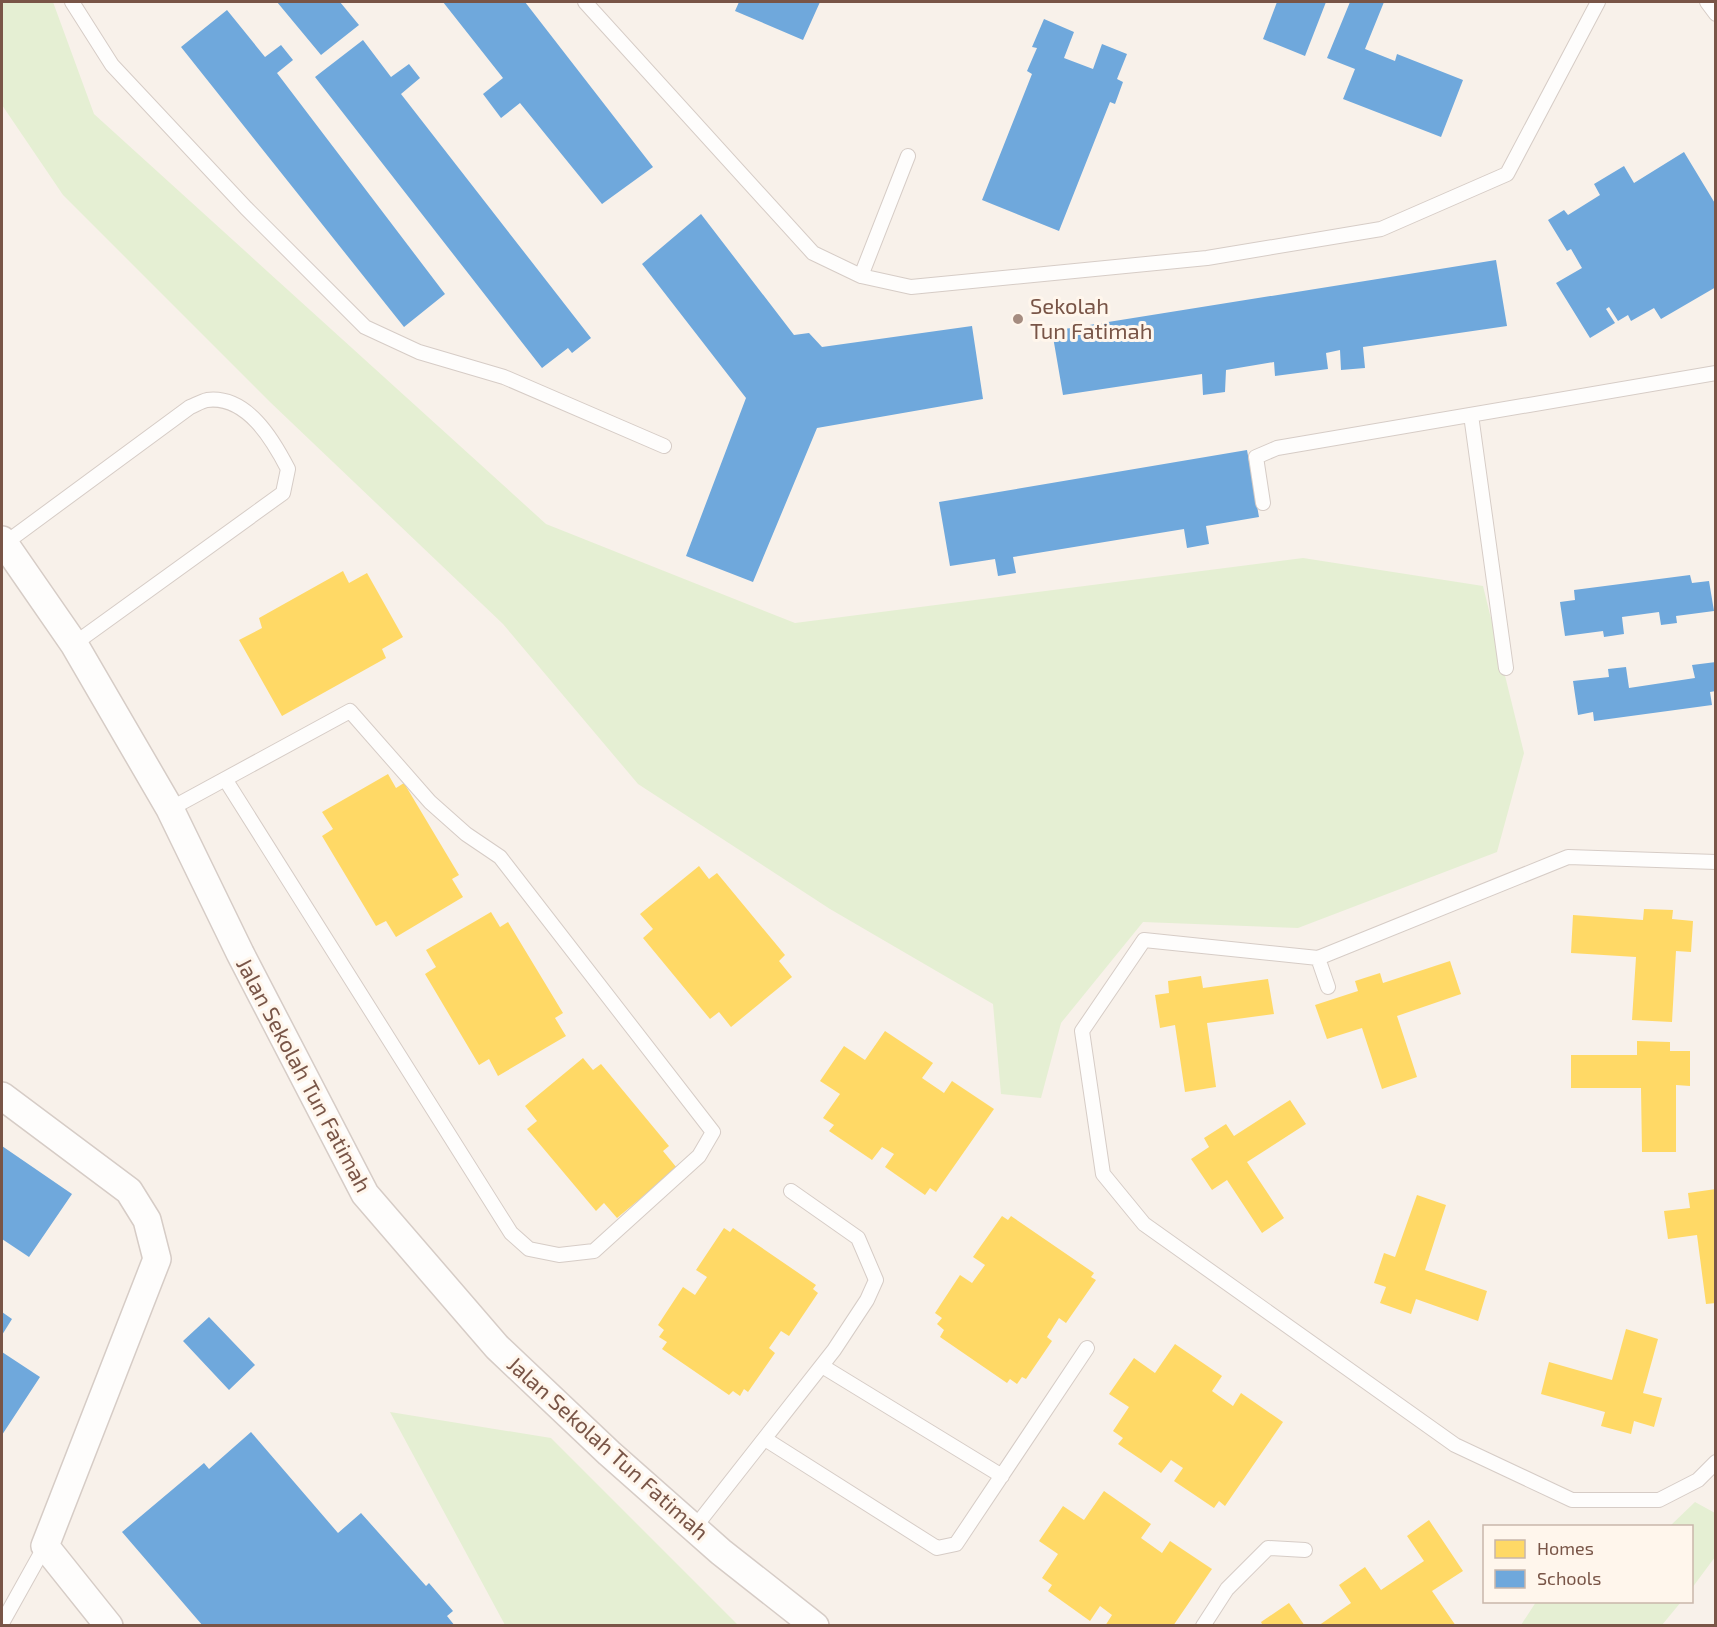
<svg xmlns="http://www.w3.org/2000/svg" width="1717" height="1627" viewBox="0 0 1717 1627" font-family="'Exo 2',sans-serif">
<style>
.green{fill:#e5efd3}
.homes{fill:#ffd966}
.schools{fill:#6fa8dc}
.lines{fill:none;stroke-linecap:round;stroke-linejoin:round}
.service-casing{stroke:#d6ccc6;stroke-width:16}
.minor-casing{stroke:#d6ccc6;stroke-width:30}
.service{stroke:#fefdfc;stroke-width:14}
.minor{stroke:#fefdfc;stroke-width:27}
.poi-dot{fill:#a58c80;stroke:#fff6ec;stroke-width:2}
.labels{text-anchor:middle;stroke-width:6;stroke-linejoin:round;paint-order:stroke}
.poi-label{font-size:22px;fill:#795547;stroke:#fff6ec;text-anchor:start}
.street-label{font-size:22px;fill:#795547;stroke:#fff6ec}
</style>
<rect width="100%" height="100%" fill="#f8f1ea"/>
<path class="green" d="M 2,2 L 53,2 L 94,114 L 546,524 L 795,623 L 1303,558 L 1483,586 L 1524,753 L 1497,852 L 1298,928 L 1143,922 L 1061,1023 L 1041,1098 L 1001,1094 L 993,1004 L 830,909 L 638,784 L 503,624 L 270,402 L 63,195 L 2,105 Z
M 390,1412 L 551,1438 L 738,1625 L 505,1625 Z
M 1695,1502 L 1715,1513 L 1715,1557 L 1692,1588 L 1692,1526 L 1670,1526 Z
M 1536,1602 L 1681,1602 L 1662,1625 L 1521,1625 Z"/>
<path class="homes" d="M 343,571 L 349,583 L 367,573 L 403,637 L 382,649 L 386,658 L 282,716 L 239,640 L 262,628 L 259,618 Z
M 388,774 L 396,788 L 404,783 L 459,875 L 452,879 L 463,897 L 396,937 L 386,921 L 376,926 L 322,836 L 333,829 L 322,812 Z
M 699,866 L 709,879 L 717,873 L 785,955 L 779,961 L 792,977 L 731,1027 L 719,1012 L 710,1019 L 643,938 L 653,929 L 640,914 Z
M 1644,909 L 1673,910 L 1672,919 L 1693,921 L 1691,952 L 1676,951 L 1672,1022 L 1632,1020 L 1636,957 L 1571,953 L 1573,915 L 1643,920 Z
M 491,912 L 500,927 L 508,922 L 563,1013 L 555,1018 L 566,1036 L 498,1076 L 489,1059 L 479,1065 L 425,974 L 436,967 L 426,950 Z
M 1450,961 L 1461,994 L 1397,1016 L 1417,1077 L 1382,1089 L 1362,1028 L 1327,1039 L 1315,1005 L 1358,991 L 1355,981 L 1380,973 L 1383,983 Z
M 1201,976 L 1203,988 L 1268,979 L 1274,1014 L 1207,1023 L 1216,1087 L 1185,1092 L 1175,1025 L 1160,1028 L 1155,995 L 1169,993 L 1168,981 Z
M 885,1031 L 933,1063 L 922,1078 L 944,1093 L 952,1081 L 994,1109 L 936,1192 L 930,1188 L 925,1195 L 885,1167 L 894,1154 L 882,1147 L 872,1160 L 829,1131 L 834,1125 L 823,1118 L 840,1094 L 820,1081 L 844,1046 L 865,1060 Z
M 1637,1041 L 1670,1042 L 1670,1051 L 1690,1051 L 1690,1086 L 1676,1085 L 1676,1152 L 1642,1152 L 1641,1088 L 1571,1088 L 1571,1055 L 1637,1055 Z
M 583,1058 L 593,1070 L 601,1064 L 669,1146 L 663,1151 L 677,1168 L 617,1218 L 604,1203 L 596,1211 L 527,1129 L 537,1121 L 525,1106 Z
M 1290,1100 L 1306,1124 L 1247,1162 L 1284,1218 L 1262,1233 L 1227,1180 L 1212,1190 L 1191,1159 L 1209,1147 L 1204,1138 L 1226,1124 L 1234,1136 Z
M 1716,1189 L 1716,1303 L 1706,1304 L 1697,1235 L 1668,1239 L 1664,1211 L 1690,1208 L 1688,1193 Z
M 1417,1195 L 1446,1205 L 1425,1270 L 1487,1291 L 1478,1321 L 1416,1299 L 1411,1314 L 1380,1303 L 1386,1287 L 1374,1283 L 1384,1253 L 1395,1257 Z
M 1002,1216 L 1008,1220 L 1011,1216 L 1094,1273 L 1091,1277 L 1096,1280 L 1066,1323 L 1059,1318 L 1047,1337 L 1052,1341 L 1026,1379 L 1022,1377 L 1017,1384 L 1010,1379 L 1007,1383 L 940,1337 L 944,1330 L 937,1324 L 942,1318 L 935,1313 L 960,1275 L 972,1283 L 985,1265 L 973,1257 Z
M 724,1228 L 730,1232 L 733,1228 L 816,1285 L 813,1289 L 818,1293 L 789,1336 L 781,1331 L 769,1348 L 775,1353 L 748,1392 L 744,1389 L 740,1396 L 733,1391 L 729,1395 L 662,1349 L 667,1342 L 659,1337 L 664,1330 L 658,1325 L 683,1287 L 695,1295 L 707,1277 L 696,1270 Z
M 1626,1329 L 1658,1339 L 1643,1393 L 1662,1398 L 1654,1427 L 1634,1421 L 1631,1434 L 1601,1426 L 1605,1412 L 1541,1394 L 1549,1362 L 1612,1380 Z
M 1175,1344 L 1222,1376 L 1212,1391 L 1233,1406 L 1241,1393 L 1283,1422 L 1225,1506 L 1219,1501 L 1214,1508 L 1174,1481 L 1183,1468 L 1171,1460 L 1161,1473 L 1118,1444 L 1123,1438 L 1113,1431 L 1129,1407 L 1109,1394 L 1134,1358 L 1155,1373 Z
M 1104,1491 L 1151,1524 L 1141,1538 L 1162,1553 L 1170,1541 L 1212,1569 L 1173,1626 L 1105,1626 L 1112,1615 L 1100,1606 L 1090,1621 L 1048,1591 L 1052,1585 L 1042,1578 L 1058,1554 L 1039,1541 L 1063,1506 L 1084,1520 Z
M 1429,1520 L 1463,1571 L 1432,1591 L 1456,1626 L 1318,1626 L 1351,1603 L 1339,1585 L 1365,1567 L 1381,1590 L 1424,1561 L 1407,1536 Z
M 1289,1603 L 1305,1626 L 1263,1626 L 1261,1622 Z"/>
<path class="schools" d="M 277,2 L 340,2 L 359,25 L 321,55 Z
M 443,2 L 525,2 L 653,167 L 602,204 L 520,103 L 501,118 L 483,94 L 503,78 Z
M 739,2 L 820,2 L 803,40 L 735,11 Z
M 1277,2 L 1326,2 L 1305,56 L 1263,39 Z
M 1350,2 L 1384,2 L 1365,49 L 1395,61 L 1397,54 L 1463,80 L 1441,137 L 1343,99 L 1355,69 L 1327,58 Z
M 227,10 L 265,57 L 281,45 L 293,60 L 277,73 L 445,294 L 404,327 L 181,47 Z
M 1044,19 L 1074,32 L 1064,58 L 1093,69 L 1102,44 L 1127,54 L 1117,79 L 1123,82 L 1115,104 L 1110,102 L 1059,231 L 982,200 L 1032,74 L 1027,71 L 1037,48 L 1032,47 Z
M 363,40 L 391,77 L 409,64 L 420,78 L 401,94 L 591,338 L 572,353 L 568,348 L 542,368 L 315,77 Z
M 1684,152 L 1716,205 L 1716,287 L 1661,319 L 1654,308 L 1631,321 L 1628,315 L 1618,321 L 1609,307 L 1606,309 L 1615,323 L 1590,338 L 1556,283 L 1582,268 L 1571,249 L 1567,251 L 1548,220 L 1564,210 L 1568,215 L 1600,195 L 1594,184 L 1624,166 L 1634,183 Z
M 701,214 L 794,335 L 809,333 L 822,347 L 972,326 L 983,399 L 817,428 L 753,582 L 686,556 L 746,398 L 642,264 Z
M 1496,260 L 1507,326 L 1363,347 L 1365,368 L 1341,370 L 1340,350 L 1326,353 L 1328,369 L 1275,376 L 1274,362 L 1226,370 L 1225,392 L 1203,395 L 1202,374 L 1063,395 L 1052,331 Z
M 1247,450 L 1259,517 L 1206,526 L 1209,544 L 1187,548 L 1184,529 L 1013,557 L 1016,573 L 998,576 L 995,559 L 950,566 L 939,502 Z
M 1690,575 L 1692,583 L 1709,581 L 1714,611 L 1676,616 L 1677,623 L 1661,625 L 1659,612 L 1622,617 L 1624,634 L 1604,637 L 1603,631 L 1565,636 L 1560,602 L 1575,600 L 1574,590 Z
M 1716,662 L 1716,691 L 1710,692 L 1712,705 L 1594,721 L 1593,712 L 1578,715 L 1573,681 L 1609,677 L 1608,669 L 1626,667 L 1629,688 L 1695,678 L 1692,665 Z
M 2,1146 L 72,1194 L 29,1257 L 2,1239 Z
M 2,1312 L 12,1319 L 2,1335 Z
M 209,1317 L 255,1365 L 229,1390 L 183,1341 Z
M 2,1352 L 40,1377 L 2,1435 Z
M 251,1432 L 338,1533 L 361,1513 L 426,1586 L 429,1583 L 453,1611 L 447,1616 L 455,1626 L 203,1626 L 122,1532 L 204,1463 L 209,1469 Z"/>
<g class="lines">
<defs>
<path id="service" d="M 72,2 L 112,65 L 246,208 L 365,327 L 419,352 L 504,377 L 664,446
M 585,2 L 813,253 L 861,276 L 911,287 L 1207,258 L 1381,229 L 1507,174 L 1598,2
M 1707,2 L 1716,14
M 861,276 L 908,156
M 1471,415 L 1506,668
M 1263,503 L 1256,457 L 1277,448 L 1716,373
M 4,544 L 190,407 C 195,405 202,401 207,400 C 247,395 273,440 288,469 L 283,493 L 74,644
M 170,809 L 350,711 L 430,802 L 466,834 L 500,857 L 713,1132 L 699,1156 L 594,1251 L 559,1255 L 529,1249 L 511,1233 L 225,779
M 1716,862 L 1568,857 L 1318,958 L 1144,940 L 1082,1031 L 1103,1174 L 1144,1224 L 1455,1445 L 1572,1500 L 1659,1500 L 1698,1480 L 1716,1462
M 1318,958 L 1328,987
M 822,1366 L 1002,1476
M 765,1439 L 937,1548 L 956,1544 L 1087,1348
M 695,1527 L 834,1350 L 867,1300 L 876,1280 L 858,1238 L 791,1191
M 2,1623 L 45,1546
M 1203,1626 L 1227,1589 L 1268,1548 L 1305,1550"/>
<path id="minor" d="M 2,540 L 74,644 L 170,809 L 240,953 L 365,1194 L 497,1347 L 609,1453 L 721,1552 L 815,1626
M 2,1096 L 129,1191 L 147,1220 L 157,1259 L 45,1546 L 109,1626"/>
</defs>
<use href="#service" class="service-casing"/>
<use href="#minor" class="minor-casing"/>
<use href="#service" class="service"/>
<use href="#minor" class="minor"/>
</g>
<circle class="poi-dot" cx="1018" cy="319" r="6"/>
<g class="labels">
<g class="poi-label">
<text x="1030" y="314">Sekolah<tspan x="1030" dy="25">Tun Fatimah</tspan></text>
</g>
<g class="street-label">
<text transform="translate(304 1075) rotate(62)" y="8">Jalan Sekolah Tun Fatimah</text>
<text transform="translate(608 1448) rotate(42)" y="8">Jalan Sekolah Tun Fatimah</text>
</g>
</g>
<rect width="1717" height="1627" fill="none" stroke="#795547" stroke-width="6"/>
<rect x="1483" y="1525" width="210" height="78" fill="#fff6ec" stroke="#c9b6aa" stroke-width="1.5"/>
<rect x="1495" y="1540" width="30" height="18" fill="#ffd966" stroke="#c9b6aa" stroke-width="1.5"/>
<text x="1537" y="1555" font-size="18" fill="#795547">Homes</text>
<rect x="1495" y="1570" width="30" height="18" fill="#6fa8dc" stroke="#c9b6aa" stroke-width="1.5"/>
<text x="1537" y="1585" font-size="18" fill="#795547">Schools</text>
</svg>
